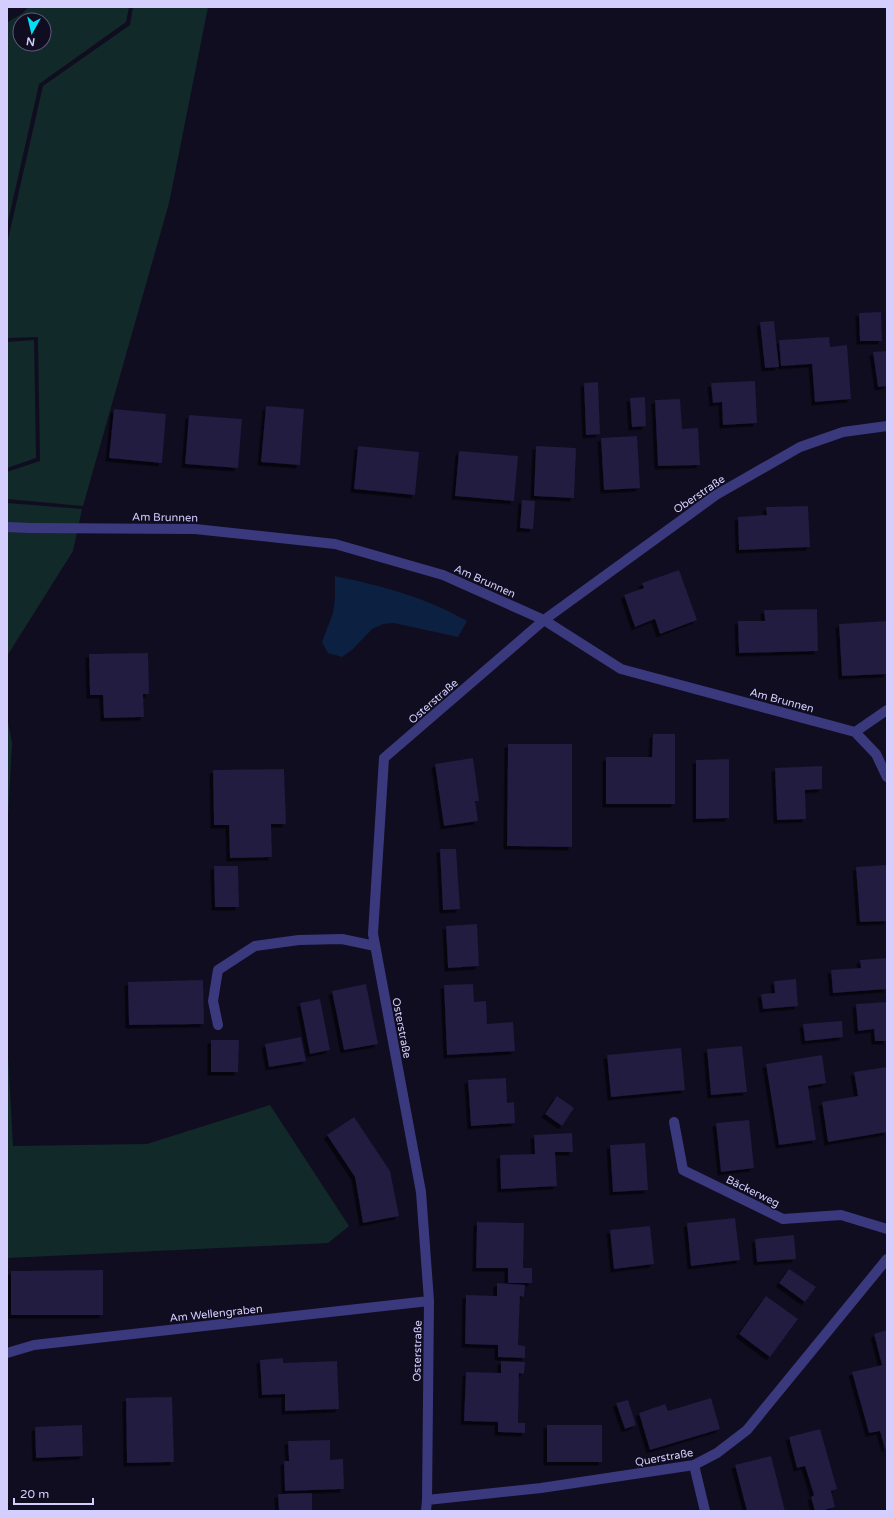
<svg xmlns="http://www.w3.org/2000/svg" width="894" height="1518" viewBox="0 0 894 1518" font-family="'Varela Round',sans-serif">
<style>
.green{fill:#112a29;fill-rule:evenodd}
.water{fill:#0c2041}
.building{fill:#211a41;filter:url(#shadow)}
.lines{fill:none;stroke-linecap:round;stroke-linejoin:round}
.service{stroke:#3b397e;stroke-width:10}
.minor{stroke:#3b397e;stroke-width:10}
.tertiary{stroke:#3b397e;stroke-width:10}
.labels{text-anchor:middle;stroke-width:3;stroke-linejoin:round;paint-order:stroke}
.street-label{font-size:11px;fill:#d3cefe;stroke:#100d20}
</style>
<defs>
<filter id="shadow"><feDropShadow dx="-3.5" dy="3.5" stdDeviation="0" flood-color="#0009"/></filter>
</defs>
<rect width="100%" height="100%" fill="#100d20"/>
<path class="green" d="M 28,7 L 129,7 L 126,22 L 39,84 L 7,226 L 7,23 C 15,16 21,17 28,7 ZM 20,20 L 44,20 L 44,44 L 20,44 Z
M 133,7 L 208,7 L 169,203 L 83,506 L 7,499 L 7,472 L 40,461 L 38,337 L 7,338 L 7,244 L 43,86 L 130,25 Z
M 34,340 L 36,458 L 7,468 L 7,342 Z
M 7,503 L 82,509 L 73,551 L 7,656 Z
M 7,717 L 12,743 L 7,835 Z
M 7,1038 L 13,1146 L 147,1144 L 270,1105 L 349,1226 L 328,1243 L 7,1258 Z"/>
<path class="water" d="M 335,576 C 382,586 425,597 467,621 L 458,637 L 394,623 L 383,624 L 372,629 L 353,649 L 342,657 L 328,653 L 322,642 L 333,613 L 335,599 Z"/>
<path class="building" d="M 881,312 L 882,341 L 860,341 L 859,313 Z
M 774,321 L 779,367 L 765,368 L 760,322 Z
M 829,337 L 830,347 L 847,345 L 851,399 L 815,402 L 812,364 L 781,366 L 779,340 Z
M 887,351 L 887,386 L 878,387 L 873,352 Z
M 755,381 L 757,423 L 723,425 L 722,402 L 713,403 L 711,383 Z
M 598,382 L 600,434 L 586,435 L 584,383 Z
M 645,397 L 646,426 L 632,427 L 630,398 Z
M 680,399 L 682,429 L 698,428 L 700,465 L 658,466 L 655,400 Z
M 266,406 L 304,409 L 300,465 L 261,462 Z
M 114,409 L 166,414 L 162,463 L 109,458 Z
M 189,415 L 242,419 L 238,468 L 185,464 Z
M 637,436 L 640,488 L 604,490 L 601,438 Z
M 358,446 L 419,452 L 415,495 L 354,489 Z
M 536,446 L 576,448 L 574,498 L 534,496 Z
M 459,451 L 518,456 L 514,501 L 455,496 Z
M 522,500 L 535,501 L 533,529 L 520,528 Z
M 808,506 L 810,547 L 739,550 L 738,517 L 767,515 L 766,507 Z
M 679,570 L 697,620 L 660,634 L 655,619 L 635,627 L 624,595 L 644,588 L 642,583 Z
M 817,609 L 818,651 L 739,653 L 738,621 L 765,621 L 764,610 Z
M 887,621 L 887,674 L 842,676 L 839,624 Z
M 148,653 L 149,694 L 143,694 L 144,717 L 104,718 L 103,695 L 90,695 L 89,654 Z
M 653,734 L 675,734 L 675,804 L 606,804 L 606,757 L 652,757 Z
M 508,744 L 572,744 L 572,847 L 507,846 Z
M 473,758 L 479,801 L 475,801 L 478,821 L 444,826 L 435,764 Z
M 729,759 L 729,818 L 696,819 L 696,760 Z
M 822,766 L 822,789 L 805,790 L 806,819 L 777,820 L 775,768 Z
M 284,769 L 286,824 L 271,824 L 272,857 L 230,858 L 229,825 L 214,825 L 213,770 Z
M 440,849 L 456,849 L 460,909 L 443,910 Z
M 887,865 L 887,921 L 860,922 L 856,867 Z
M 214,866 L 238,866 L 239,907 L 215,907 Z
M 477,924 L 479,966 L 448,968 L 446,926 Z
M 887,958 L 887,989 L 833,993 L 831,970 L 861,968 L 860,960 Z
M 796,979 L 798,1006 L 763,1009 L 761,994 L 775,993 L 774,981 Z
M 203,980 L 204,1024 L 129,1025 L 128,982 Z
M 366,984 L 378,1044 L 344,1050 L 332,991 Z
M 473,984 L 474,1002 L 486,1001 L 487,1024 L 513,1022 L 515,1051 L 447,1055 L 444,985 Z
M 320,999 L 330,1050 L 310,1054 L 300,1003 Z
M 887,1002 L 887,1041 L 875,1041 L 874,1029 L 858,1031 L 856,1004 Z
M 842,1021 L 843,1037 L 805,1041 L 803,1024 Z
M 301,1037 L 306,1061 L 269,1067 L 265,1044 Z
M 211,1040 L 239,1040 L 238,1072 L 211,1072 Z
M 742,1046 L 747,1092 L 711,1095 L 707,1049 Z
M 681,1048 L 685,1090 L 611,1097 L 607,1055 Z
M 822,1055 L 826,1083 L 808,1086 L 816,1140 L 779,1145 L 766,1064 Z
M 887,1067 L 887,1132 L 828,1142 L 822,1102 L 858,1096 L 854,1072 Z
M 506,1078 L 507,1103 L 514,1102 L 515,1123 L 471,1126 L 468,1080 Z
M 557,1096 L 574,1108 L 562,1126 L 545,1114 Z
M 354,1117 L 390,1171 L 399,1216 L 363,1223 L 355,1177 L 327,1135 Z
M 749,1120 L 754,1168 L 721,1172 L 716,1123 Z
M 572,1133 L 573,1152 L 555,1152 L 557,1186 L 501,1189 L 500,1155 L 535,1154 L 534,1135 Z
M 645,1143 L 648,1190 L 613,1192 L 610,1145 Z
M 735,1218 L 740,1260 L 691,1266 L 687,1223 Z
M 477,1222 L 524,1223 L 523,1268 L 532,1268 L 532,1283 L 508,1283 L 508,1268 L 476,1268 Z
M 650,1226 L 654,1264 L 614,1269 L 610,1230 Z
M 794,1235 L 796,1259 L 757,1262 L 755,1239 Z
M 789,1269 L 816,1287 L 805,1302 L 779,1283 Z
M 103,1270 L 103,1315 L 11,1315 L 11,1271 Z
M 497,1283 L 525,1285 L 524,1297 L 520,1296 L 518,1345 L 525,1346 L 525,1358 L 498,1357 L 498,1345 L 465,1344 L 466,1295 L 497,1296 Z
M 766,1296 L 798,1319 L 770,1357 L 739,1334 Z
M 887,1330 L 887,1448 L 885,1449 L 880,1431 L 869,1433 L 852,1372 L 882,1365 L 874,1334 Z
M 283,1358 L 283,1363 L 337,1361 L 339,1409 L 285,1411 L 285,1394 L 262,1395 L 260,1360 Z
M 501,1361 L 525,1362 L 524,1374 L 519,1373 L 518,1423 L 525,1423 L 525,1433 L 498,1432 L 498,1422 L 464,1421 L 466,1372 L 501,1373 Z
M 172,1397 L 174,1462 L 127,1463 L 126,1398 Z
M 711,1398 L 720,1429 L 650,1450 L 639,1413 L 665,1404 L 668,1411 Z
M 628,1400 L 636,1425 L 625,1429 L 616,1403 Z
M 82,1425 L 83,1456 L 36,1458 L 35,1427 Z
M 547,1425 L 602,1425 L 602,1462 L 547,1462 Z
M 820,1429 L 837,1489 L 831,1491 L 835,1507 L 821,1511 L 815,1511 L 811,1497 L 814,1495 L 805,1466 L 797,1468 L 789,1437 Z
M 330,1440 L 330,1460 L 343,1459 L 344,1489 L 285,1491 L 284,1461 L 289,1461 L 288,1441 Z
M 771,1456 L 785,1511 L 747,1511 L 735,1465 Z
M 312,1493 L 312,1511 L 279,1511 L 278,1494 Z"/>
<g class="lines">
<path class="service" d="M 855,732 L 887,710
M 218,1025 L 213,1001 L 218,970 L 255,946 L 299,940 L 342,939 L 375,946"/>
<path class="minor" d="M 30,528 L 195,529 L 335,544 L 443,575 L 544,620 L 621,669 L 855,732 L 876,754 L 887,777
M 674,1122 L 683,1170 L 783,1219 L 841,1215 L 887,1229
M 7,1353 L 34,1345 L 429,1301
M 694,1465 L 705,1511
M 427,1500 L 541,1488 L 694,1465 L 717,1453 L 747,1430 L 887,1259
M 426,1511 L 427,1500 L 429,1301 L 421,1192 L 373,934 L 384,758 L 544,620 L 716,495 L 800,447 L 843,432 L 887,426"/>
<path class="tertiary" d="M 7,527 L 30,528"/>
</g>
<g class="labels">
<g class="street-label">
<text transform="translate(699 494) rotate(-34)" y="4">Oberstraße</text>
<text transform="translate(165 517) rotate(1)" y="4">Am Brunnen</text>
<text transform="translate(485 581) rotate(24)" y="4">Am Brunnen</text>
<text transform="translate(782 700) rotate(15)" y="4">Am Brunnen</text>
<text transform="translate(433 701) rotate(-41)" y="4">Osterstraße</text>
<text transform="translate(402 1028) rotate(79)" y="4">Osterstraße</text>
<text transform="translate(753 1191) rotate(26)" y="4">Bäckerweg</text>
<text transform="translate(216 1313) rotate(-6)" y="4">Am Wellengraben</text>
<text transform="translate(417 1351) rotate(-89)" y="4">Osterstraße</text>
<text transform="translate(664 1457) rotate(-10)" y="4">Querstraße</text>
</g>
</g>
<rect width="894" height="1518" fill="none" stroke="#d3cefe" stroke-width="16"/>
<g transform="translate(32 32) rotate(188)"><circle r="19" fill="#100d20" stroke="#5e5a79"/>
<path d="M0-3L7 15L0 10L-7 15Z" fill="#06def2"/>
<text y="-6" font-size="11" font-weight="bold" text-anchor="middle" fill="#d3cefe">N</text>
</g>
<path d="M14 1498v6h79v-6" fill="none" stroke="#d3cefe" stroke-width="2"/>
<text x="20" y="1498" font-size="12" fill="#d3cefe" stroke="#100d20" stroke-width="3" paint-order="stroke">20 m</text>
</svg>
